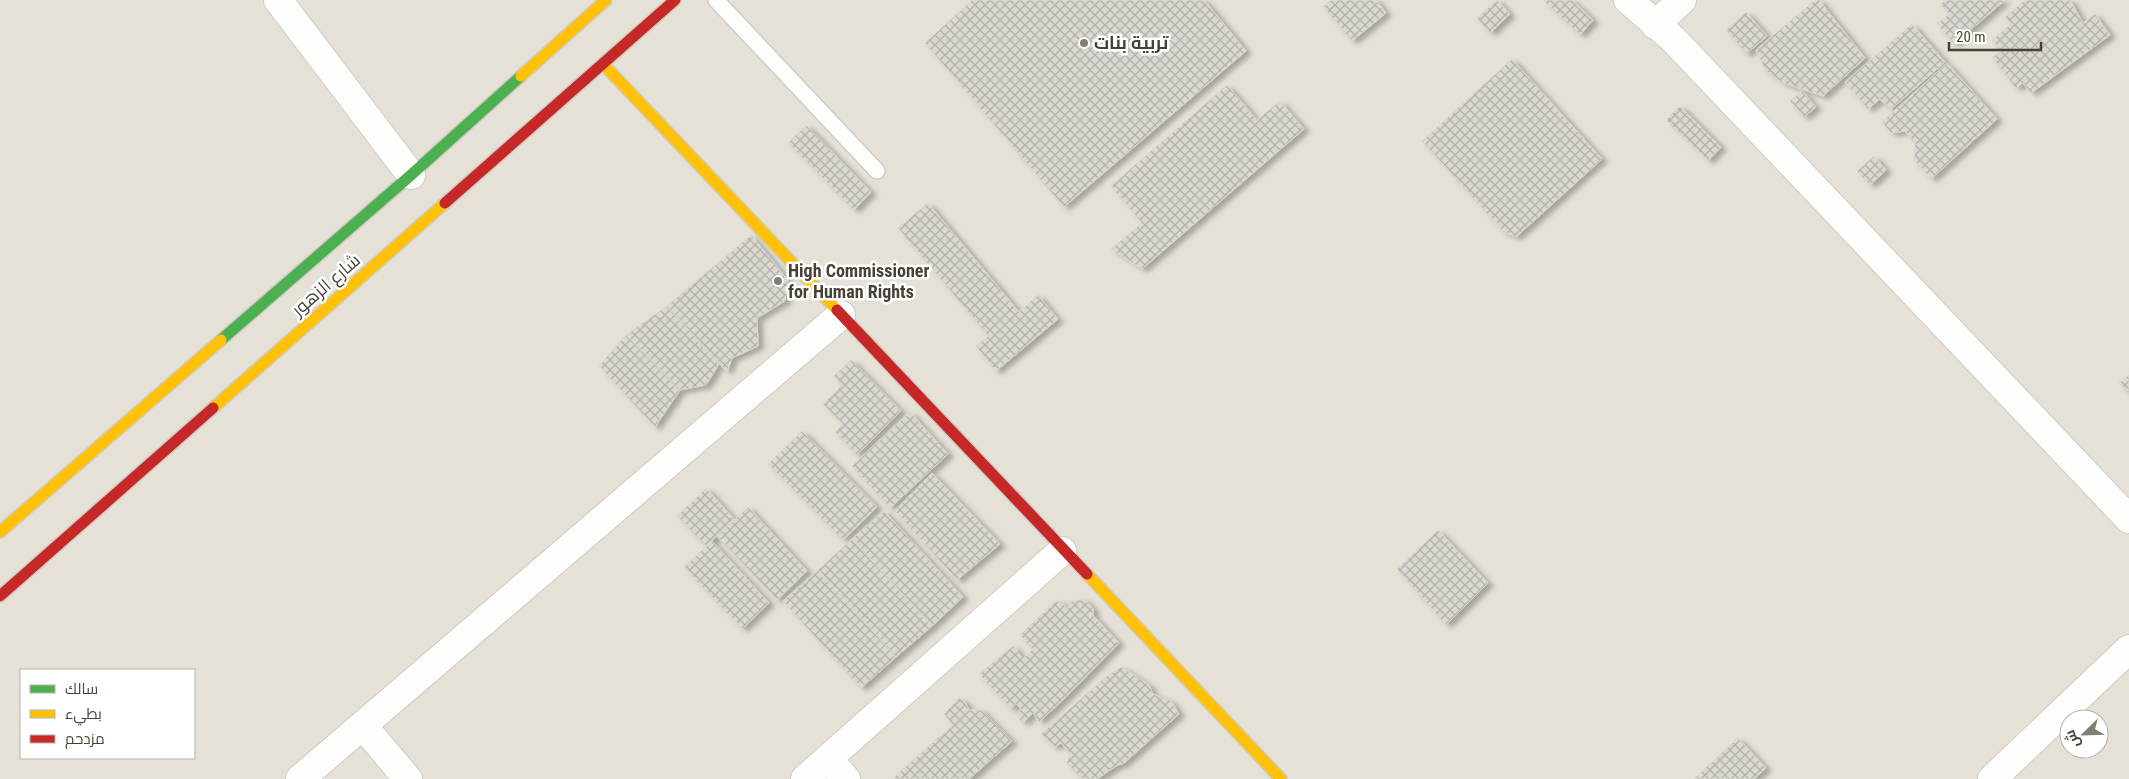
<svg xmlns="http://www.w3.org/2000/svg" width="2129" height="779" viewBox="0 0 2129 779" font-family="'Roboto Condensed',Cairo,sans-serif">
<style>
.residential{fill:#e5e1d7;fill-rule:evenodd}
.building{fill:url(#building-cross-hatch);stroke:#d9d6d0;filter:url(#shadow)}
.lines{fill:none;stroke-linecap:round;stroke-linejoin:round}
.lane-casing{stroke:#cfcdc8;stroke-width:18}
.street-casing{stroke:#cfcdc8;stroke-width:30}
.fast-casing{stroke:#d1ccc1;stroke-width:14}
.slow-casing{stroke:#d1ccc1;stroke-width:14}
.jam-casing{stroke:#d1ccc1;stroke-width:14}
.lane{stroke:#fdfdfc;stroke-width:15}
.street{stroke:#fdfdfc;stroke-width:28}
.fast{stroke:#4caf50;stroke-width:11}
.slow{stroke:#ffc107;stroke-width:11}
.jam{stroke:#c62828;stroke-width:11}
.poi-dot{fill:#837e75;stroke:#fff;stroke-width:2}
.labels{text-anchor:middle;stroke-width:5;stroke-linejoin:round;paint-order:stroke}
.poi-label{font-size:18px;font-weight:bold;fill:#484136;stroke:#fff;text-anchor:start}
.street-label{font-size:18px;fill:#484136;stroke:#fff}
</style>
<defs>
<pattern id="building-cross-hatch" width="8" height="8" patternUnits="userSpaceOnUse" patternTransform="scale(1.25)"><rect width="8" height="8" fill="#dbd8d2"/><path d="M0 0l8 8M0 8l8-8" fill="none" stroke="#b4b1ab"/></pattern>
<filter id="shadow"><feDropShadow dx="5.5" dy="3" stdDeviation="2.5" flood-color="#0004"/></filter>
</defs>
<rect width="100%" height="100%" fill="#f1efea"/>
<path class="residential" d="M 0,0 L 2129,0 L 2129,779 L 0,779 ZM 21,670 L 194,670 L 194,758 L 21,758 ZM 2069,719 L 2099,719 L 2099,749 L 2069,749 Z"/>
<path class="building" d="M 972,0 L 1204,0 L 1246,51 L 1064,207 L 925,43 Z
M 1331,0 L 1376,0 L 1386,13 L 1352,41 L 1323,7 Z
M 1497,0 L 1510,14 L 1490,33 L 1477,18 Z
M 1543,0 L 1572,0 L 1593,20 L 1580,35 Z
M 1815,0 L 1819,0 L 1865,58 L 1823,96 L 1783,83 L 1766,71 L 1756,50 Z
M 1945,0 L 2005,0 L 1954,44 L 1937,24 L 1949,14 L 1941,4 Z
M 2025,0 L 2070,0 L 2083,23 L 2095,14 L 2110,35 L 2031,93 L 2023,83 L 2016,88 L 1992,58 L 2001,51 L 1992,40 L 2011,24 L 2005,17 Z
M 1746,12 L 1767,36 L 1746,54 L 1726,30 Z
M 1912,24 L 1945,62 L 1890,110 L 1880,99 L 1868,109 L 1845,82 Z
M 1512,59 L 1602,159 L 1516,237 L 1503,231 L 1422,141 Z
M 1947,63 L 1997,119 L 1931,179 L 1914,160 L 1915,143 L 1905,131 L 1891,133 L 1882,122 Z
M 1227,85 L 1257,120 L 1280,101 L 1304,129 L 1142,269 L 1111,249 L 1142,223 L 1111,186 Z
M 1802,91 L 1816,107 L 1804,117 L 1790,101 Z
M 1680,106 L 1721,147 L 1708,161 L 1666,120 Z
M 806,125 L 871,192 L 854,210 L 788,143 Z
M 1874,156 L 1886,170 L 1870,185 L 1857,171 Z
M 928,203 L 1019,312 L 1038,295 L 1058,319 L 996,371 L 976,346 L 988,336 L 898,228 Z
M 751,235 L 788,280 L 785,301 L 757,318 L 758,346 L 732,358 L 727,372 L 667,306 Z
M 667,306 L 719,364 L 706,385 L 680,390 L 626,335 Z
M 626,335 L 680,390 L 655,427 L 599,366 Z
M 851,360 L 901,411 L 857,455 L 835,432 L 843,424 L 823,404 L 842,385 L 834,376 Z
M 2129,375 L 2129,394 L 2119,383 Z
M 910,412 L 948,454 L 890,508 L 852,466 Z
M 802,431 L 877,507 L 843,540 L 768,464 Z
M 932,473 L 1000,544 L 957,580 L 895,511 Z
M 706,488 L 734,519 L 706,546 L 677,516 Z
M 748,507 L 807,571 L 777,600 L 717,536 Z
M 884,511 L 963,597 L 932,626 L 852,539 Z
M 1438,530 L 1488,583 L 1446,625 L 1397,569 Z
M 852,539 L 932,626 L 896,657 L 818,570 Z
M 712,541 L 769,603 L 742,629 L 684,567 Z
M 818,570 L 896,657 L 861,688 L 783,601 Z
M 1084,599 L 1093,609 L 1093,615 L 1119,643 L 1063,700 L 1039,722 L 1033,713 L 1023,723 L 1016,715 L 1021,709 L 1016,704 L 1011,709 L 979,674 L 1013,646 L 1023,659 L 1033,649 L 1020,635 L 1056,601 L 1062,602 L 1067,609 L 1070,602 Z
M 1122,667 L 1149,685 L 1153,694 L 1172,702 L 1179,714 L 1124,763 L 1116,766 L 1097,779 L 1083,779 L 1067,763 L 1070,753 L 1061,743 L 1054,747 L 1041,734 L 1108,675 Z
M 959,698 L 965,702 L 969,710 L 981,710 L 1012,741 L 969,779 L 896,779 L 894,777 L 953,725 L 944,714 Z
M 1738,738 L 1766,768 L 1754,779 L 1694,779 Z"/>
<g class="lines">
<defs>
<path id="lane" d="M 716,0 L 877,171"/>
<path id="street" d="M 278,0 L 411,175
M 1628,0 L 1673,39 L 2129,519
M 1655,25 L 1682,0
M 363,726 L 408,779
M 828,759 L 846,779
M 300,779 L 841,315
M 805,779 L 1062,551
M 1992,779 L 2129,649"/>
<path id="fast" d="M 221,340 L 411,175 L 521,76"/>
<path id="slow" d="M 603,64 L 837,310
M 521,76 L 606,0
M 213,408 L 445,203
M 0,532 L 221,340
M 1087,574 L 1281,779"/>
<path id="jam" d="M 445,203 L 675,0
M 837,310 L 1087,574
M 0,596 L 213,408"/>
</defs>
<use href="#lane" class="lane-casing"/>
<use href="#street" class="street-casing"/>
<use href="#fast" class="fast-casing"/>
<use href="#slow" class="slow-casing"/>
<use href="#jam" class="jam-casing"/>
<use href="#lane" class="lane"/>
<use href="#street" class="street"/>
<use href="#fast" class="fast"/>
<use href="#slow" class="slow"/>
<use href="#jam" class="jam"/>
</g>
<g class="poi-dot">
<circle cx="1084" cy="43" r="5"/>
<circle cx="778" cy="281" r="5"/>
</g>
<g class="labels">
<g class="poi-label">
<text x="1094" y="49">تربية بنات</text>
<text x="788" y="277">High Commissioner<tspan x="788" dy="21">for Human Rights</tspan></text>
</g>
<g class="street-label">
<text transform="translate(326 285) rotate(-41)" y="6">شارع الزهور</text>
</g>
</g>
<rect x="20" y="669" width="175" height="90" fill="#ffffff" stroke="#b6b3af"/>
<rect x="30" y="685" width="25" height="8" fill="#4caf50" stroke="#b6b3af"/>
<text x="65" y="694" font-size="15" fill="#484136">سالك</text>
<rect x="30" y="710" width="25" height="8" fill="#ffc107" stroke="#b6b3af"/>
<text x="65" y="719" font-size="15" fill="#484136">بطيء</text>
<rect x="30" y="735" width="25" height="8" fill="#c62828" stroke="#b6b3af"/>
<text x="65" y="744" font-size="15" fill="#484136">مزدحم</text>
<g transform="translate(2084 734) rotate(247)"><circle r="24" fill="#ffffff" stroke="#b6b3af"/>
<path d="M0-4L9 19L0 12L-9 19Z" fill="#837e75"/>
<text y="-8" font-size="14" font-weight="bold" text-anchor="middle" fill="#484136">ش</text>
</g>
<path d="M1949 42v8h92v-8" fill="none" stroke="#484136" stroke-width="2.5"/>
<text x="1956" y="42" font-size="15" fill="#484136" stroke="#ffffff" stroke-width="4" paint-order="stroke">20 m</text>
</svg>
